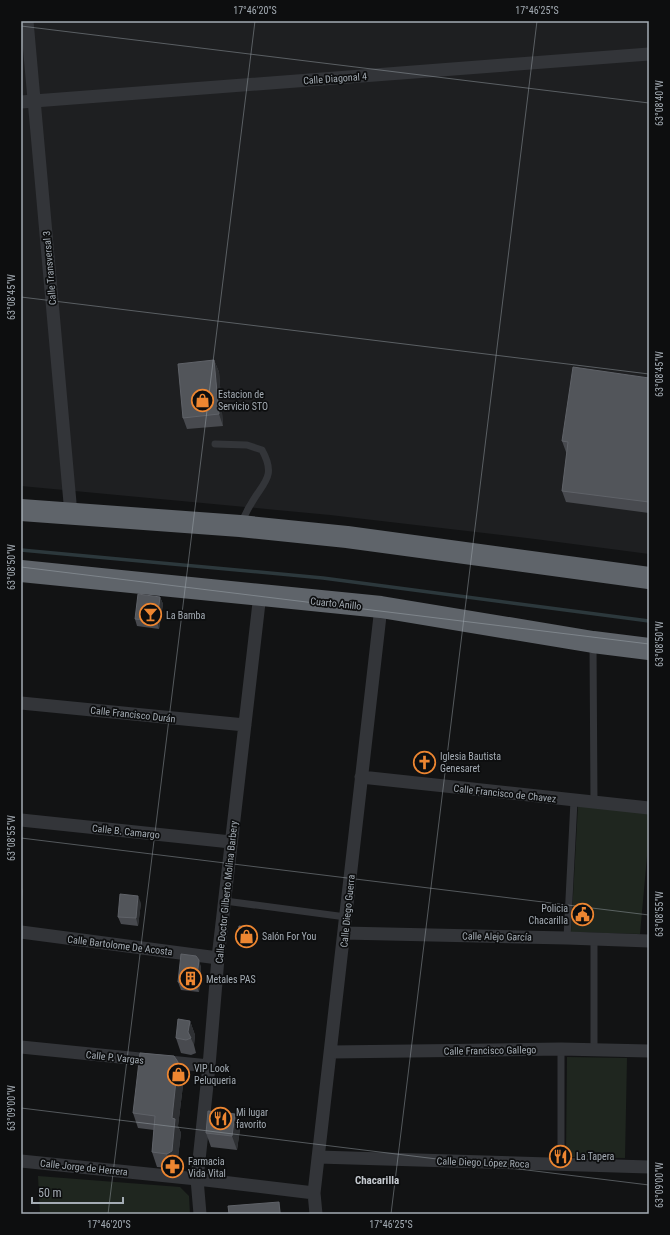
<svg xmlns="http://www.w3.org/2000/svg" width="670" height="1235" viewBox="0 0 670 1235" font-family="'Roboto Condensed',sans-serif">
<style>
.built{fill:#1e1f21}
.green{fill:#1f261f}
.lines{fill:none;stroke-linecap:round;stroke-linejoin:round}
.stream{stroke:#2c383c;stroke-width:3.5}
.lane{stroke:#333539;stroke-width:7}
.street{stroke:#333539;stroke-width:13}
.highway{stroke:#5f646a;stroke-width:22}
.wall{fill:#484a4f}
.shaded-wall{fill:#2e3033}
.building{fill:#52555a;stroke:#5f6268}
.ticks{fill:none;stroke:#a4acb4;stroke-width:1;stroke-opacity:0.45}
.labels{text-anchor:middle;stroke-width:3.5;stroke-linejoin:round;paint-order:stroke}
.street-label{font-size:10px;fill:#a4acb4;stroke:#0d0e0f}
.poi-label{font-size:10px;fill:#a4acb4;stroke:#0d0e0f;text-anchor:start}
.neighbourhood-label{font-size:11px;font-weight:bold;fill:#c5cad0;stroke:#0d0e0f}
.neatline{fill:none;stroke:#a4acb4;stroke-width:1.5}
.ticks-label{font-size:10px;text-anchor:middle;fill:#a4acb4}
</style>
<rect width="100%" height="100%" fill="#121314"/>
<path class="built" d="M 21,21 L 649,21 L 649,554 L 535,539 L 330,515 L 21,486 Z"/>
<path class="green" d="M 578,806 L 649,813 L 649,834 L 640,934 L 571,932 Z
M 567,1057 L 627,1058 L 625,1158 L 566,1157 Z
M 38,1176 L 180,1187 L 189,1196 L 190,1214 L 40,1214 Z"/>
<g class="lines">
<path class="stream" d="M 21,550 L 323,578 L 649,621"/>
<path class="lane" d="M 215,444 L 247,445 L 262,450 C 277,477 263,482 251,504 C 247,510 244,517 241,524
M 593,644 L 594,802
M 225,901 L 346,917
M 567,938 L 574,801
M 594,1049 L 594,938
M 561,1165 L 561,1049"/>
<path class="street" d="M 27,21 L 71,514
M 21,102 L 649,54
M 21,703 L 245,725
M 361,777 L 649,808
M 21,820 L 231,842
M 21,932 L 218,958
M 344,933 L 567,938 L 649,941
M 21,1047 L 209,1066
M 331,1052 L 561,1049 L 649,1051
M 318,1157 L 649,1167
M 21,1161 L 197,1179 L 314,1193
M 200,1214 L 197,1179 L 209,1066 L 218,958 L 260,594
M 316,1214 L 314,1193 L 381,607"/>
<path class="highway" d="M 21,510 L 240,526 L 347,537 L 649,578
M 21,571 L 381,607 L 593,642 L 649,649"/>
</g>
<path class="wall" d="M 214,360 L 219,372 L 223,426 L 187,429 L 183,418 Z
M 649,378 L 649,513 L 566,502 L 562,491 L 567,453 L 566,452 L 562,441 Z
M 160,597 L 163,604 L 159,629 L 137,626 L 135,619 Z
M 141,903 L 138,926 L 121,924 L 118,917 Z
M 252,931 L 250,942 L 240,941 L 238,937 Z
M 199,960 L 201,968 L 199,992 L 181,990 L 178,982 Z
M 190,1021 L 195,1035 L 194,1045 L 196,1053 L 191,1055 L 181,1053 L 176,1038 Z
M 178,1062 L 184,1077 L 178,1126 L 181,1133 L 177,1165 L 172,1168 L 157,1167 L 152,1152 L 154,1130 L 138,1128 L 133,1113 Z
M 235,1114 L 240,1129 L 237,1150 L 211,1147 L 206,1133 Z"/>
<path class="shaded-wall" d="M 214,360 L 219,372 L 223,426 L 219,414 Z
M 160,597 L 163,604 L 159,629 L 157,621 Z
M 21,885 L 23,891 L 22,901 L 21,899 Z
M 138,896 L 141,903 L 138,926 L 136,918 Z
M 250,927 L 252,931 L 250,942 L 249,938 Z
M 199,960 L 201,968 L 199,992 L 196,984 Z
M 190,1021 L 195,1035 L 194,1045 L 188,1032 Z
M 178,1062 L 184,1077 L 178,1126 L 181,1133 L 177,1165 L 172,1168 L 167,1154 Z
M 235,1114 L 240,1129 L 237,1150 L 232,1136 Z
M 279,1202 L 280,1206 L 281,1214 L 280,1214 Z"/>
<path class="building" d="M 214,360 L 219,414 L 183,418 L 178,364 Z
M 573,367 L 649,378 L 649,502 L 562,491 L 568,442 L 562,441 Z
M 138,594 L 160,597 L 157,621 L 135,619 Z
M 120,894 L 138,896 L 136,918 L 118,917 Z
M 239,926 L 250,927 L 249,938 L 238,937 Z
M 181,954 L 196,956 L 199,960 L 196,984 L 178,982 Z
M 178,1019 L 190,1021 L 188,1032 L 191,1038 L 186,1040 L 176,1038 Z
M 140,1053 L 174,1056 L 178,1062 L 172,1118 L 175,1119 L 172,1151 L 167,1154 L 152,1152 L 155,1116 L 133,1113 Z
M 208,1111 L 235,1114 L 232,1136 L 206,1133 Z
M 279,1202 L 280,1214 L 229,1214 L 228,1206 Z"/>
<path class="ticks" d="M 21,26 L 649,103M 21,297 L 649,374M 21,567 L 649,644M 21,838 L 649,915M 21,1108 L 649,1185M 108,1214 L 255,21M 391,1214 L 537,21"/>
<defs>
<symbol id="shop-ring" viewBox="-11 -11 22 22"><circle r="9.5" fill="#0d0e0f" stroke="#ed8631" stroke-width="1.5"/><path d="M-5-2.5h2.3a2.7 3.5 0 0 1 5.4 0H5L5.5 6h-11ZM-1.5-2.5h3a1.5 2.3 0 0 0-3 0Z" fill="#ed8631"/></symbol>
<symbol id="bar-ring" viewBox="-11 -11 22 22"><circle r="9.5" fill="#0d0e0f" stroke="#ed8631" stroke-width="1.5"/><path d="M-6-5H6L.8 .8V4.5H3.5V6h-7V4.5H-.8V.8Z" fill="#ed8631"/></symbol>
<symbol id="church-ring" viewBox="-11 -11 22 22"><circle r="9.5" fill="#0d0e0f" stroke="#ed8631" stroke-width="1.5"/><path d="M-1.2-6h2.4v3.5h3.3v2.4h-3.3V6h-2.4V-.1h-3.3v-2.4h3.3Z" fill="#ed8631"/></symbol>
<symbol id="civic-ring" viewBox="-11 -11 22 22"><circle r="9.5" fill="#0d0e0f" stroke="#ed8631" stroke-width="1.5"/><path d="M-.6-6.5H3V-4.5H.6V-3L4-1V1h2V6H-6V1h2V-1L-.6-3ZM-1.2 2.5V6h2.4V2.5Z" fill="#ed8631"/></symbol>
<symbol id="building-ring" viewBox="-11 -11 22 22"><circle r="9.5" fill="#0d0e0f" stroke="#ed8631" stroke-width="1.5"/><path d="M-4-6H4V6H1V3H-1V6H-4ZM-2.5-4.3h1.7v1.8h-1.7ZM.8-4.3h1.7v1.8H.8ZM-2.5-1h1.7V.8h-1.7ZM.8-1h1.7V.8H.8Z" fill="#ed8631"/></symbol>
<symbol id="restaurant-ring" viewBox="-11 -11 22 22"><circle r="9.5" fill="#0d0e0f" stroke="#ed8631" stroke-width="1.5"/><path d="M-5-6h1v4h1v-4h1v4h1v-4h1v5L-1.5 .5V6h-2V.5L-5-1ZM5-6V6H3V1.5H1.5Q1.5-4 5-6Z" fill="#ed8631"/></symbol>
<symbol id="pharmacy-ring" viewBox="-11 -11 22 22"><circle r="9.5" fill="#0d0e0f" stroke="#ed8631" stroke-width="1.5"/><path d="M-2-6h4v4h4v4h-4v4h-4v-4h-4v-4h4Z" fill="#ed8631"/></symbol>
</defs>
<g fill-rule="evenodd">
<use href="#shop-ring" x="190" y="388" width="25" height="25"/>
<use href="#bar-ring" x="138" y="602" width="25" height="25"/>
<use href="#church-ring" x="412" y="750" width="25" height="25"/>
<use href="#civic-ring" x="570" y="902" width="25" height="25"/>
<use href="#shop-ring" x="234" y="924" width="25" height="25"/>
<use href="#building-ring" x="178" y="966" width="25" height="25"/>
<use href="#shop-ring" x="166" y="1062" width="25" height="25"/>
<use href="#restaurant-ring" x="208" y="1106" width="25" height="25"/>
<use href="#restaurant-ring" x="548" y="1144" width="25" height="25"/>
<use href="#pharmacy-ring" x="160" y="1154" width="25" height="25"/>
</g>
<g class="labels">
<g class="street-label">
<text transform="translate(335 78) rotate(-4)" y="4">Calle Diagonal 4</text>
<text transform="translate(49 268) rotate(-95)" y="4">Calle Transversal 3</text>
<text transform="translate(336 603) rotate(6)" y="4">Cuarto Anillo</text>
<text transform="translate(133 714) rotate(6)" y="4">Calle Francisco Durán</text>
<text transform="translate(505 793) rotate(6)" y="4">Calle Francisco de Chavez</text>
<text transform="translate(126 831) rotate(6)" y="4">Calle B. Camargo</text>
<text transform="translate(226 892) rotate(-84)" y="4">Calle Doctor Gilberto Molina Barbery</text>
<text transform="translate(347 911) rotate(-84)" y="4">Calle Diego Guerra</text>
<text transform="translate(497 936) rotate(1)" y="4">Calle Alejo García</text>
<text transform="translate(120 945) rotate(7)" y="4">Calle Bartolome De Acosta</text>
<text transform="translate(490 1050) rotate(-1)" y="4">Calle Francisco Gallego</text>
<text transform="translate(115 1057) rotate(6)" y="4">Calle P. Vargas</text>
<text transform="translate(483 1162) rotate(2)" y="4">Calle Diego López Roca</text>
<text transform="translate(84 1167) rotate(6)" y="4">Calle Jorge de Herrera</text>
</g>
<g class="poi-label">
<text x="218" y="398">Estacion de<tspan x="218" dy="12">Servicio STO</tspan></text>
<text x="166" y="619">La Bamba</text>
<text x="440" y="760">Iglesia Bautista<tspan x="440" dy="12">Genesaret</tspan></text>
<text x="568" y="912" text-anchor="end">Policia<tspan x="568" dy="12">Chacarilla</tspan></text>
<text x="262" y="940">Salón For You</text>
<text x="206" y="983">Metales PAS</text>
<text x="194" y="1072">VIP Look<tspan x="194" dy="12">Peluqueria</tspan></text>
<text x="236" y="1116">Mi lugar<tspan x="236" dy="12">favorito</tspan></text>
<text x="576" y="1160">La Tapera</text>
<text x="188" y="1165">Farmacia<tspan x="188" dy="12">Vida Vital</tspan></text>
</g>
<g class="neighbourhood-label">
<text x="377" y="1184">Chacarilla</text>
</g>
</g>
<rect width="670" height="1235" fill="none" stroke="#0d0e0f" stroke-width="44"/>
<path d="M32 1197v6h91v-6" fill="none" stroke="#a4acb4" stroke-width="2"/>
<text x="38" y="1197" font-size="12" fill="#a4acb4" stroke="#0d0e0f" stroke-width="3" paint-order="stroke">50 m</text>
<rect x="22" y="22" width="626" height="1191" class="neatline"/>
<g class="ticks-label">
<text x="255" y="14">17°46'20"S</text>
<text x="537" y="14">17°46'25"S</text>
<text transform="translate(659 103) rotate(-90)" y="4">63°08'40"W</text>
<text transform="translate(11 297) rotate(-90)" y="4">63°08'45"W</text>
<text transform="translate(659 374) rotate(-90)" y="4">63°08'45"W</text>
<text transform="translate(11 567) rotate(-90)" y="4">63°08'50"W</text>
<text transform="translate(659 644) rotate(-90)" y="4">63°08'50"W</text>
<text transform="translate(11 838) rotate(-90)" y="4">63°08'55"W</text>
<text transform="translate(659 914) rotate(-90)" y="4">63°08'55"W</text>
<text transform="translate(11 1108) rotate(-90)" y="4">63°09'00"W</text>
<text transform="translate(659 1185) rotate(-90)" y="4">63°09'00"W</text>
<text x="109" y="1228">17°46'20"S</text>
<text x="391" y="1228">17°46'25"S</text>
</g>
</svg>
